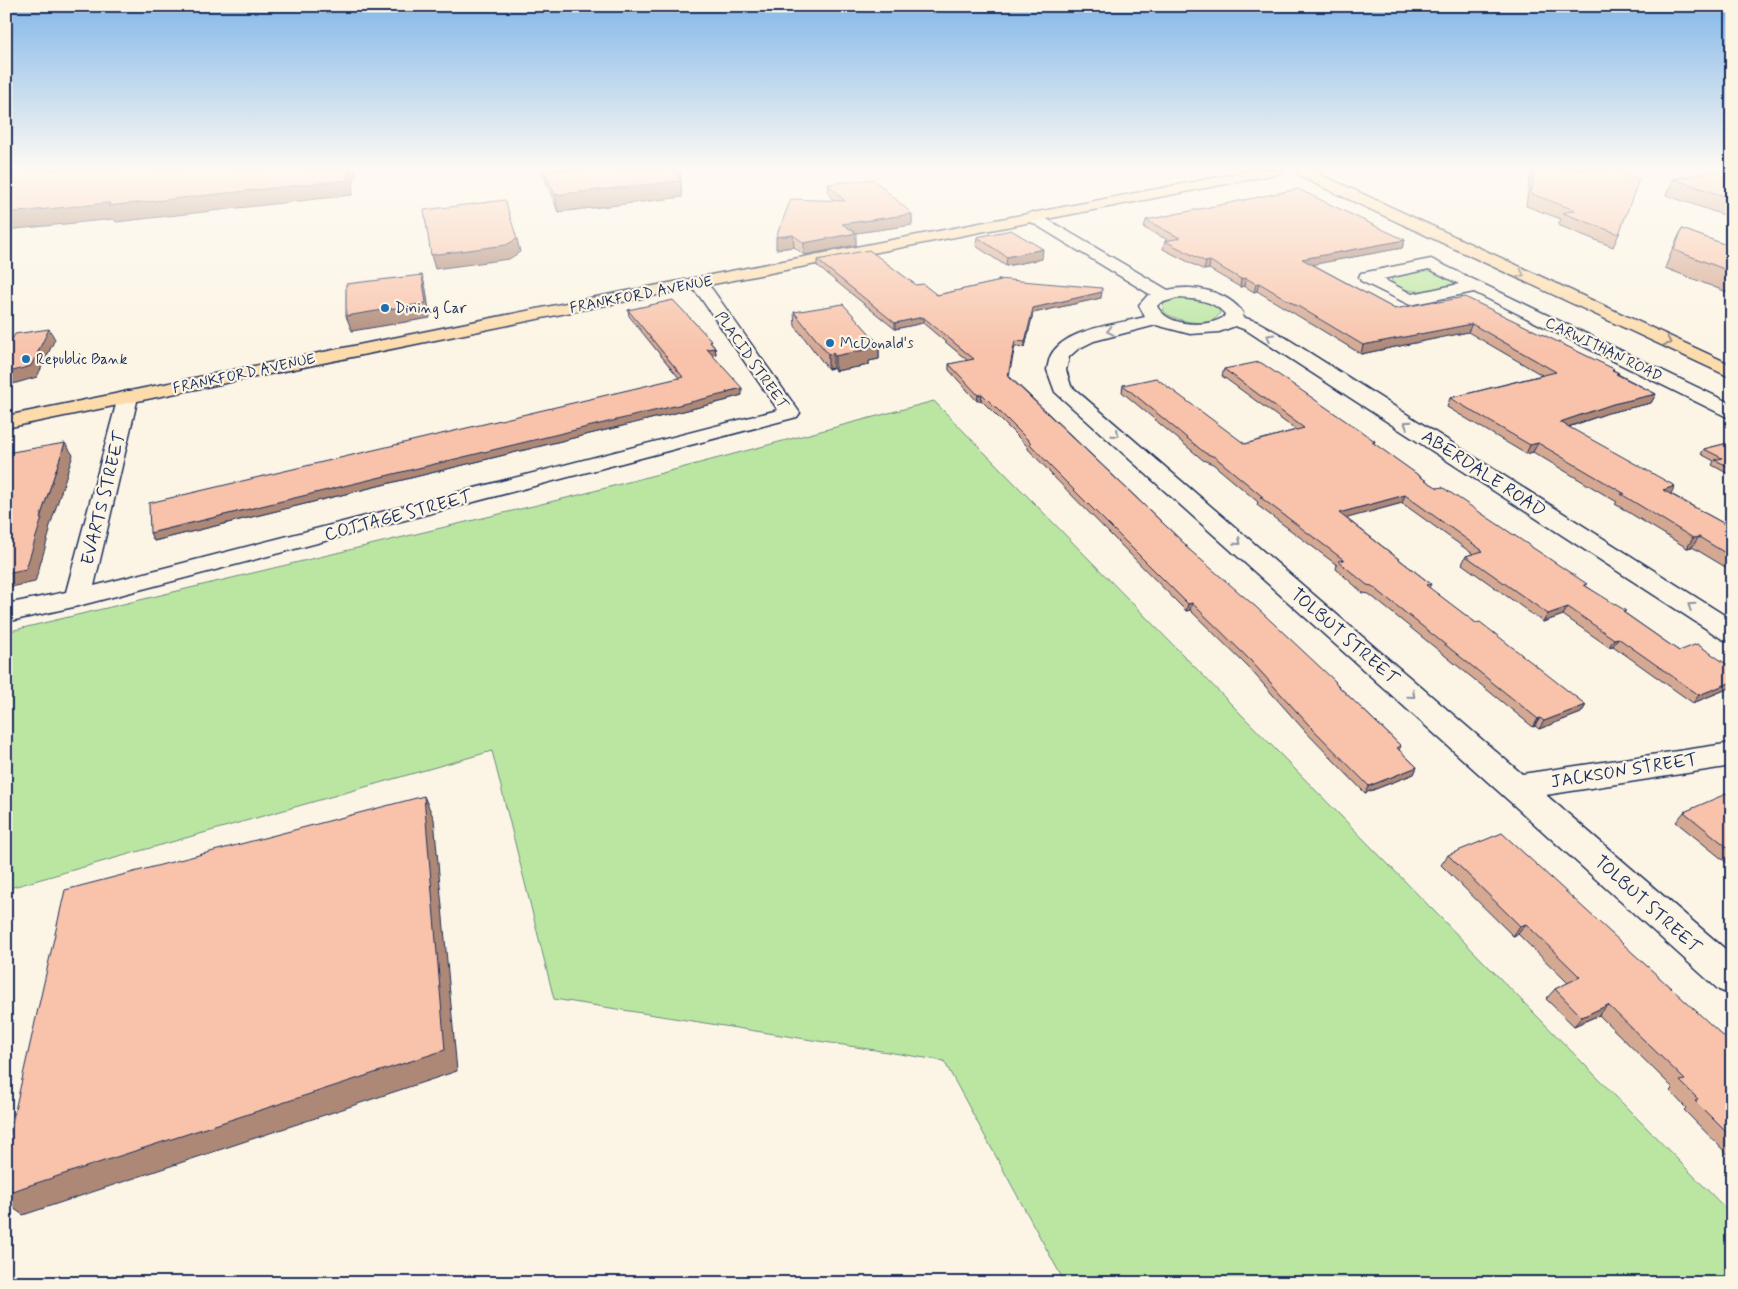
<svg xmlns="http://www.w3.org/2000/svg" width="1738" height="1289" viewBox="0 0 1738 1289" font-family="Mynerve,sans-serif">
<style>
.green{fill:#bbe6a2;stroke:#6b8a80}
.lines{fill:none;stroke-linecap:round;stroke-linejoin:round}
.street-casing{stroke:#1b2f5e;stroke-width:3}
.primary-casing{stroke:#1b2f5e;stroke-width:3}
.highway-casing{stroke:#1b2f5e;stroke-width:3}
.street{fill:#fcf5e5;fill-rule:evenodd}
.primary{fill:#fddcac;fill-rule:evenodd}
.highway{fill:#fddcac;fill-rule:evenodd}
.wall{fill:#d5a892;stroke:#1b2f5e}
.shaded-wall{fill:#ae8877;stroke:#1b2f5e}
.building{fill:#f8c3aa;stroke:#1b2f5e}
.oneway{stroke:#8c8685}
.oneway2{stroke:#8c92a2}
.poi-dot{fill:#1f6fb2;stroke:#fcf5e5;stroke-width:2}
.labels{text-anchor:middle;stroke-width:4.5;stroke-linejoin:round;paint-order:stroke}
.far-street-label{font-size:15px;fill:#1b2f5e;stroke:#fcf5e5}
.far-poi-label{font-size:15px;fill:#1b2f5e;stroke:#fcf5e5;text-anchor:start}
.street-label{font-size:18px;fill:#1b2f5e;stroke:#fcf5e5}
</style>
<rect width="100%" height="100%" fill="#fcf5e5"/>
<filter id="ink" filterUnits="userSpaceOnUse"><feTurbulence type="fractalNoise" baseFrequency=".02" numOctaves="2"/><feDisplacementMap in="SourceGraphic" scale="10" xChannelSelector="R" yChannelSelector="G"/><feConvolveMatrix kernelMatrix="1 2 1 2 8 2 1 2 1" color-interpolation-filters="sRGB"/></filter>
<g filter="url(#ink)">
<path class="green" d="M 1420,271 L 1435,271 L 1455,281 L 1454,284 C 1440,293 1401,296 1391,280 L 1395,276 Z
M 1184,298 C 1196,299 1215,299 1220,313 C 1212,330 1177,321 1165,313 L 1162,306 L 1169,300 Z
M 934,401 L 1732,1215 L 1732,1283 L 1065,1283 L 944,1061 L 554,999 L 492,751 L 6,889 L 6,632 L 579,495 Z"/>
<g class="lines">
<defs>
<path id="street" d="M 1033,212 L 1038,214 L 1168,290 C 1193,284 1228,291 1243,313 L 1242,317 L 1258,322 L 1283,336 L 1732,620 L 1732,642 L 1722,639 L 1246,330 L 1235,326 L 1219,332 L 1190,334 L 1156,325 L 1094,341 L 1078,349 L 1069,357 L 1066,370 L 1071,386 L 1522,774 L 1732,743 L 1732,766 L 1546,795 L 1732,955 L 1732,995 L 1719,990 L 1055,392 L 1047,370 C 1048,365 1049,359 1051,355 C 1066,328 1119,324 1145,317 L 1139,305 L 1148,295 L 1151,295 L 1028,220 L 1025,217 L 1028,214 ZM 1178,298 C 1195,299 1213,300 1225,314 L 1224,317 C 1207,328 1167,327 1157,306 L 1160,303 Z
M 1431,259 L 1732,404 L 1732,418 L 1725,416 L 1474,292 L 1410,305 L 1361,281 L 1359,277 L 1361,273 L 1367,272 ZM 1429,269 L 1459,284 L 1412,294 L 1383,279 Z
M 696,278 L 702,279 L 712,289 L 800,413 L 797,417 L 78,606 L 6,622 L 6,604 L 66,592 L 118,397 L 121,393 L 128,391 L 135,393 L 138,397 L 94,586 L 778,410 L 700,297 L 688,283 L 690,279 Z"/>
<path id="primary" d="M 1255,170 L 1284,170 L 1277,174 L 591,308 L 6,428 L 6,416 L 591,298 Z"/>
<path id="highway" d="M 1297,170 L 1311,170 L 1732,365 L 1732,378 L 1301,177 Z"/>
</defs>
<use href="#street" class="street-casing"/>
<use href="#primary" class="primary-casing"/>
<use href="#highway" class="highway-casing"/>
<use href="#street" class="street"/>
<use href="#primary" class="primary"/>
<use href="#highway" class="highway"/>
</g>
<path class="wall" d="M 542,170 L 680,170 L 682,197 L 558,212 L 543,174 Z
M 1531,170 L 1612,170 L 1619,234 L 1613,247 L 1558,225 L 1561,219 L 1526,206 Z
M 1732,170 L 1732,218 L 1666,195 L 1674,179 Z
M 828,184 L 912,214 L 912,225 L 855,233 L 856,245 L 804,255 L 794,247 L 776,249 L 834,201 L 829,195 Z
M 1146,220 L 1405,240 L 1402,248 L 1312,264 L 1395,309 L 1438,302 L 1614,369 L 1613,370 L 1619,373 L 1618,374 L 1656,394 L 1651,403 L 1608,413 L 1569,427 L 1671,494 L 1732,528 L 1732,571 L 1692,547 L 1687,548 L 1615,504 L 1617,502 L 1533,452 L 1526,454 L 1447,407 L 1450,398 L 1542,375 L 1468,332 L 1361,354 L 1257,291 L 1254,292 L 1244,286 L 1240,287 L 1209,269 L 1204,270 L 1163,249 L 1165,241 L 1168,240 L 1144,228 Z
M 1682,229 L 1732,247 L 1732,294 L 1665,268 L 1674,246 Z
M 977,237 L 1042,259 L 1006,266 L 976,246 Z
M 817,260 L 916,285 L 937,295 L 997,282 L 998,279 L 1101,298 L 1033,313 L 1025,347 L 1015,346 L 1009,376 L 1187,546 L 1187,548 L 1336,684 L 1401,746 L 1399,750 L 1417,767 L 1414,774 L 1365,793 L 1305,731 L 1249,668 L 1190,610 L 1186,611 L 1049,472 L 1049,471 L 1028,449 L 1028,447 L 981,400 L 977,401 L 949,370 L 949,364 L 968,361 L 923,323 L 895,329 L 817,266 Z
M 628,310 L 712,344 L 715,348 L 716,354 L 712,355 L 742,395 L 728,399 L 728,400 L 154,541 L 679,378 L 629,316 Z
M 794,312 L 879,344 L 879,359 L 869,361 L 869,365 L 835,371 L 833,368 L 828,369 L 795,326 Z
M 1224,369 L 1375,441 L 1374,444 L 1428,482 L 1586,586 L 1679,651 L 1732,668 L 1732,687 L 1693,703 L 1613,646 L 1609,647 L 1563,615 L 1543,622 L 1462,564 L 1466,556 L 1473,554 L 1402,503 L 1346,518 L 1431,584 L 1429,588 L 1476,623 L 1586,705 L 1581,713 L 1539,729 L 1535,726 L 1533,727 L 1369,594 L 1363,593 L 1336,569 L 1337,565 L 1257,505 L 1258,502 L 1213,464 L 1203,460 L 1122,392 L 1123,385 L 1245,444 L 1296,430 L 1222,376 Z
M 1732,442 L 1732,476 L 1712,465 L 1714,461 L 1701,454 L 1704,449 Z
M 1732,795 L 1732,867 L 1676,822 L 1684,812 Z
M 1448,855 L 1732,1044 L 1732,1159 L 1684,1110 L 1686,1108 L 1670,1091 L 1673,1088 L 1599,1015 L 1574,1026 L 1546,999 L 1555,989 L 1568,983 L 1518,934 L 1513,936 L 1441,865 Z"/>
<path class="shaded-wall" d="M 349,170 L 356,170 L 352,195 L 116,222 L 114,219 L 6,230 L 6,213 Z
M 672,170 L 680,170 L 682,197 L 558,212 L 555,195 Z
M 912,214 L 912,225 L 842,235 L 842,224 Z
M 856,233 L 856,245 L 804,255 L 804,243 Z
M 793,235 L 794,247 L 776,249 L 776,237 Z
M 517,239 L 520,252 L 509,259 L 435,269 L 431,255 Z
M 1405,240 L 1402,248 L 1300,267 L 1302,259 Z
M 1043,249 L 1042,259 L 1006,266 L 1007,257 Z
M 1210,261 L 1209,269 L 1204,270 L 1206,262 Z
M 422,275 L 426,289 L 430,318 L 352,331 L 346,316 Z
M 1246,278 L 1244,286 L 1240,287 L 1241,279 Z
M 1259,283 L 1257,291 L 1254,292 L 1256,284 Z
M 1102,292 L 1101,298 L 1033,313 L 1025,347 L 1025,342 L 1033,308 Z
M 923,317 L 923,323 L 895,329 L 895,323 Z
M 1472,324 L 1468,332 L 1361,354 L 1363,345 Z
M 49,329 L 55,339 L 37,377 L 6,386 L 6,373 Z
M 879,344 L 879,359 L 869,361 L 869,365 L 835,371 L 835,356 L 866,347 Z
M 715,348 L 716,354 L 708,356 L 707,349 Z
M 833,353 L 833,368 L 828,369 L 828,354 Z
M 742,388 L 742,395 L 728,399 L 728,400 L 154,541 L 150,533 Z
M 982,394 L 981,400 L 977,401 L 978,395 Z
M 1656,394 L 1651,403 L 1608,413 L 1556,431 L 1560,422 L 1613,404 Z
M 65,443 L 73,455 L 49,529 L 50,531 L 35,582 L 6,588 L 6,573 L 40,518 Z
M 1538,443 L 1533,452 L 1526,454 L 1530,445 Z
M 1675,486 L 1670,496 L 1663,490 Z
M 1405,495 L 1402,503 L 1337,521 L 1339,513 Z
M 1699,537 L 1692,547 L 1687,548 L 1693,538 Z
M 1192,603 L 1190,610 L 1186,611 L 1188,604 Z
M 1568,607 L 1563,615 L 1543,622 L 1548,614 Z
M 1618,638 L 1613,646 L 1609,647 L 1614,639 Z
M 1732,682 L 1732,687 L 1693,703 L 1699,695 Z
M 1586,705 L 1581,713 L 1539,729 L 1544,721 Z
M 1540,718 L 1535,726 L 1533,727 L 1538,719 Z
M 1417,767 L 1414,774 L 1365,793 L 1369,786 Z
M 424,796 L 434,819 L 457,1071 L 23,1215 L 6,1203 L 6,1193 Z
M 1526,924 L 1518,934 L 1513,936 L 1520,926 Z
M 1608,1005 L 1599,1015 L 1574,1026 L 1582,1017 Z"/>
<path class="building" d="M 6,170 L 349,170 L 348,180 L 108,206 L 110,203 L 6,213 Z
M 544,170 L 673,170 L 680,181 L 555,195 Z
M 1534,170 L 1612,170 L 1639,179 L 1619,234 L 1563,213 L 1575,210 L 1531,194 Z
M 1722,170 L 1732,170 L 1732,199 L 1674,179 Z
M 873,179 L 912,214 L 842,224 L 856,233 L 804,243 L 793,235 L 776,237 L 791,199 L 845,201 L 828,184 Z
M 1298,189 L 1405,240 L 1302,259 L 1395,309 L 1435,301 L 1438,302 L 1465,297 L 1614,369 L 1612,370 L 1619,373 L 1616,374 L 1656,394 L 1613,404 L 1560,422 L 1675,486 L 1663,490 L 1732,528 L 1732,557 L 1699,537 L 1693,538 L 1621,494 L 1625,494 L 1538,443 L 1530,445 L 1450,398 L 1556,372 L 1472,324 L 1363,345 L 1259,283 L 1256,284 L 1246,278 L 1241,279 L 1210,261 L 1206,262 L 1165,241 L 1180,238 L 1146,220 Z
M 505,200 L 517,239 L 506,245 L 431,255 L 424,210 Z
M 1682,229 L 1732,247 L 1732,272 L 1674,250 Z
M 1011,230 L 1043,249 L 1007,257 L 977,237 Z
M 869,250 L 916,285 L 923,284 L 937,295 L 1001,281 L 998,279 L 1102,288 L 1102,292 L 1033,308 L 1025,342 L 1015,341 L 1008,376 L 1187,546 L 1185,546 L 1256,607 L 1336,682 L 1335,683 L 1401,746 L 1397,748 L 1417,767 L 1369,786 L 1308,724 L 1251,661 L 1192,603 L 1188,604 L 1050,466 L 1051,466 L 1029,443 L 1031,443 L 982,394 L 978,395 L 949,364 L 974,359 L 923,317 L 895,323 L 817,260 Z
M 422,275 L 426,303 L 346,316 L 346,284 Z
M 673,300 L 712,341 L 709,341 L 715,348 L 707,349 L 742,388 L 726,392 L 728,393 L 150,533 L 149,503 L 683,377 L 628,310 Z
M 843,304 L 879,344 L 866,347 L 869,349 L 835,356 L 833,353 L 828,354 L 794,312 Z
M 49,329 L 31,366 L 6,373 L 6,350 L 15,334 Z
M 1259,362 L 1263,364 L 1375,441 L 1372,442 L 1428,482 L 1438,488 L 1442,487 L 1587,584 L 1584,585 L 1626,611 L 1623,612 L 1679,651 L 1697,644 L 1732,668 L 1732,682 L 1699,695 L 1618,638 L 1614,639 L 1568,607 L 1548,614 L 1466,556 L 1483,551 L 1405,495 L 1339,513 L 1431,584 L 1426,585 L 1476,623 L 1480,622 L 1586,705 L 1544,721 L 1540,718 L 1538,719 L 1372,586 L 1367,585 L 1338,561 L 1344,560 L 1260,497 L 1263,497 L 1215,457 L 1205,453 L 1123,385 L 1156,378 L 1245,444 L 1304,428 L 1224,369 Z
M 1732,442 L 1732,468 L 1715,460 L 1722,458 L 1704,449 Z
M 65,443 L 40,518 L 42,518 L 26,569 L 6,573 L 6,453 Z
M 1728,793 L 1732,795 L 1732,851 L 1684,812 Z
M 424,796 L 445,1050 L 6,1193 L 6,1150 L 65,890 Z
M 1502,833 L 1732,1044 L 1732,1138 L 1695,1101 L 1698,1099 L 1680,1081 L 1685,1080 L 1608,1005 L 1582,1017 L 1555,989 L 1580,977 L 1526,924 L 1520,926 L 1448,855 Z"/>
<defs><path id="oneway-chevron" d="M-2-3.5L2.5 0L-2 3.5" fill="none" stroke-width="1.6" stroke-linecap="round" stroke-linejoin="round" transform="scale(1.25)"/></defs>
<g class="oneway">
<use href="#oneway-chevron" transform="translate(1521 274) rotate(25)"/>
<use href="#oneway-chevron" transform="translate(1668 342) rotate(25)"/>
</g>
<g class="oneway2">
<use href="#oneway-chevron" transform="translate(1110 331) rotate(167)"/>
<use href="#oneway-chevron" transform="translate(1270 337) rotate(-150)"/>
<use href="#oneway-chevron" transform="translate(1407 424) rotate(-147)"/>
<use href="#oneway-chevron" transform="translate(1116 434) rotate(41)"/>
<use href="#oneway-chevron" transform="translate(1238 542) rotate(41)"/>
<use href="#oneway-chevron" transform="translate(1691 606) rotate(-147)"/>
<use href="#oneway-chevron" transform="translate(1412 695) rotate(41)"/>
</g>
</g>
<linearGradient id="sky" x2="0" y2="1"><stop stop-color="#85b8e9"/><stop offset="0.48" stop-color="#fefaf3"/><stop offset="1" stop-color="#fefaf3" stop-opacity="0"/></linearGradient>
<rect width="1738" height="351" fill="url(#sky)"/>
<g class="poi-dot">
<circle cx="385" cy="308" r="5"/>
<circle cx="830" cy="343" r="5"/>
<circle cx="26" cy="359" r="5"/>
</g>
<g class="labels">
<g class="far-street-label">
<text transform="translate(641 294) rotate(-11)" y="5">FRANKFORD AVENUE</text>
<text transform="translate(1604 349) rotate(26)" y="5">CARWITHAN ROAD</text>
<text transform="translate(752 360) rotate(55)" y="5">PLACID STREET</text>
<text transform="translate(244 373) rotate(-12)" y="5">FRANKFORD AVENUE</text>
</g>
<g class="far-poi-label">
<text x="395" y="313">Dining Car</text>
<text x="840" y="348">McDonald's</text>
<text x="36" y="364">Republic Bank</text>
</g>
<g class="street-label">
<text transform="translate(1484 473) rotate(33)" y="6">ABERDALE ROAD</text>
<text transform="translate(103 498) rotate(-76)" y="6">EVARTS STREET</text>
<text transform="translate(398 515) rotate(-15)" y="6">COTTAGE STREET</text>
<text transform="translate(1345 636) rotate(41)" y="6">TOLBUT STREET</text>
<text transform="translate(1624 770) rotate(-9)" y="6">JACKSON STREET</text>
<text transform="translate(1648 904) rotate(42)" y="6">TOLBUT STREET</text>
</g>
</g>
<rect width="1738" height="1289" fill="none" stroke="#fcf5e5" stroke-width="25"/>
<rect x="12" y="12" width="1713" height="1264" fill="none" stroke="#1b2f5e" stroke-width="2" filter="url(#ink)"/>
</svg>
